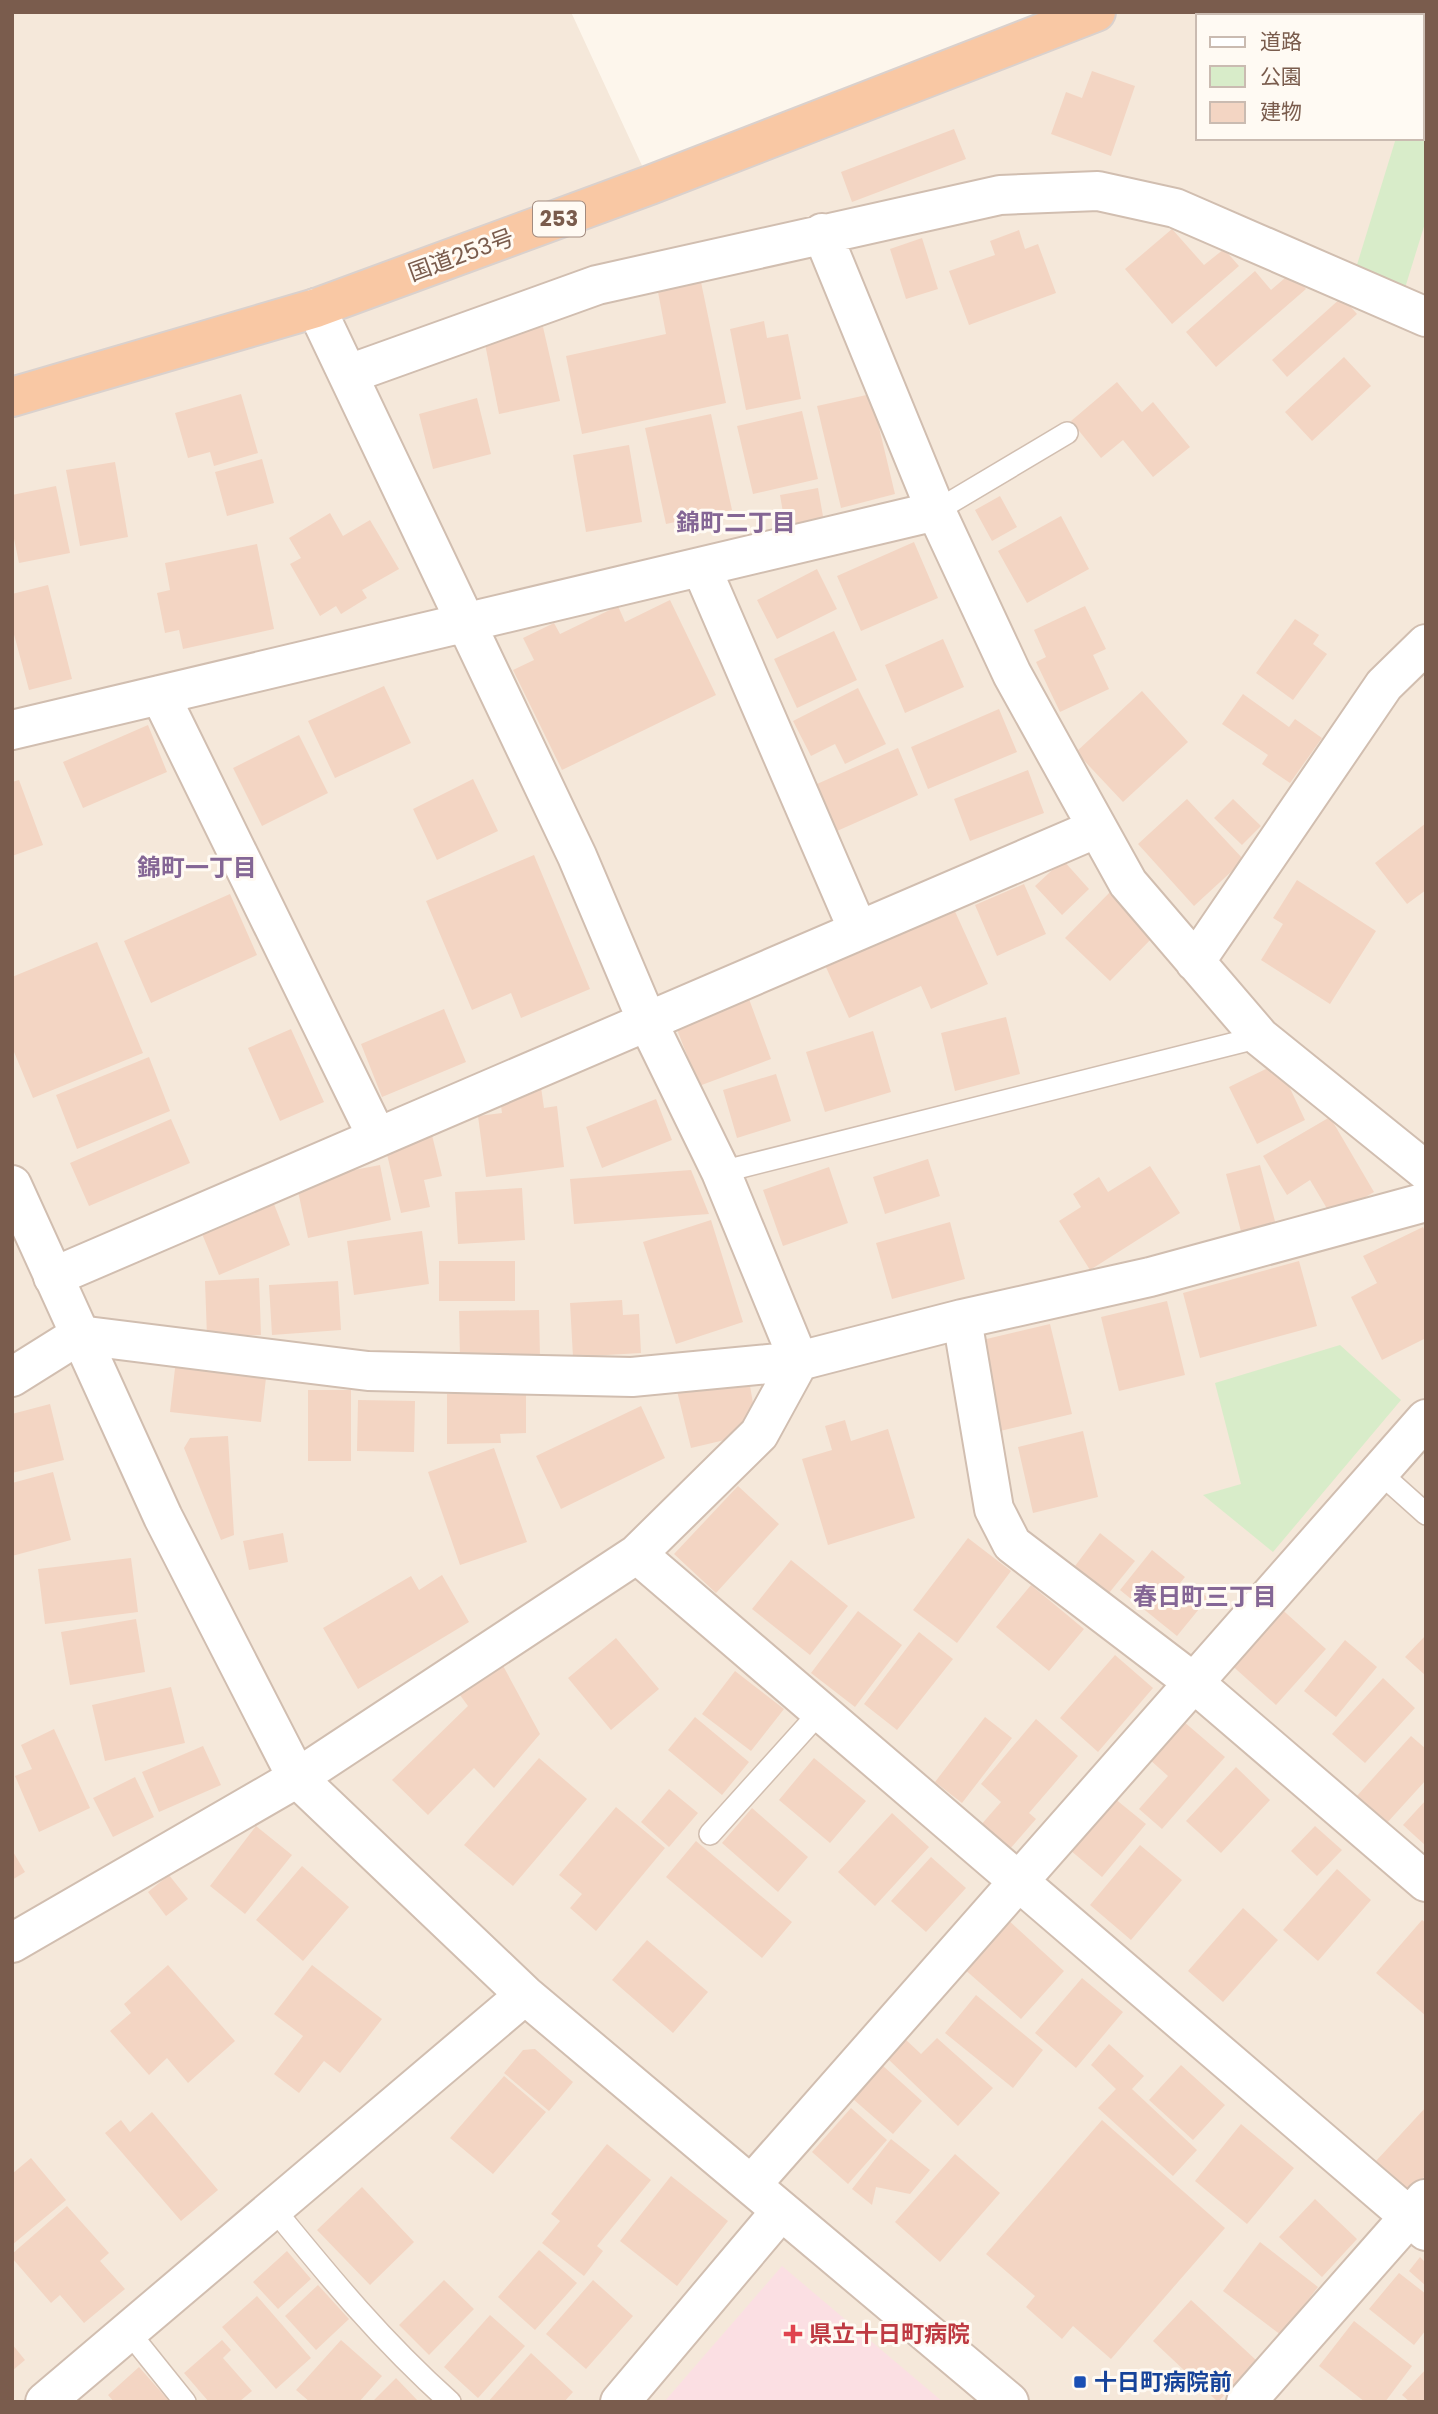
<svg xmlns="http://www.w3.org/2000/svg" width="1438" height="2414" viewBox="0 0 1438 2414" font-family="Poppins,'Noto Sans JP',sans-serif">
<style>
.residential{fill:#f5e8da;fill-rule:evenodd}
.medical{fill:#fbdfe3}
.green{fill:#d8ecc9}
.building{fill:#f3d5c3}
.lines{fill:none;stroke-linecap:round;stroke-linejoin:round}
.service-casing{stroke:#d1beb0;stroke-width:24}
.minor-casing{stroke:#d1beb0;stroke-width:42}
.tertiary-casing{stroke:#d1beb0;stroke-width:42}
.trunk-casing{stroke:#dad1cd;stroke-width:42}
.service{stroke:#fff;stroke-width:21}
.minor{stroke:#fff;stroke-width:38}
.tertiary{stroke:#fff;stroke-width:38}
.trunk{stroke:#f9c8a4;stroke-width:38}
.health-dot{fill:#e0444e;stroke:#fffaf3;stroke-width:2.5}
.transit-dot{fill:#1a4fb4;stroke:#fffaf3;stroke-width:2.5}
.labels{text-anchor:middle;stroke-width:6;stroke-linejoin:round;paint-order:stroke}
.shield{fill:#fffaf3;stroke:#a28b7f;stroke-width:2}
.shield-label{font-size:21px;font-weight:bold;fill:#7a5c4d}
.street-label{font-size:23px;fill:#7a5c4d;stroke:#fffaf3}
.health-label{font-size:23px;font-weight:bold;fill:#be3a42;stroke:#fffaf3;text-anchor:start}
.transit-label{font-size:23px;font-weight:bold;fill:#164399;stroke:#fffaf3;text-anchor:start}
.neighbourhood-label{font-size:24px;font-weight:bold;fill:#846695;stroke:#fffaf3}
</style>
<rect width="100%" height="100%" fill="#fdf6ec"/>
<path class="residential" d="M 12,12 L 571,12 L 651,185 L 1096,12 L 1426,12 L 1426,2402 L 12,2402 ZM 1198,16 L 1422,16 L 1422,138 L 1198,138 Z"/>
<path class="medical" d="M 782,2266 L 943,2402 L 664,2402 Z"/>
<path class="green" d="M 1239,12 L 1426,12 L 1426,220 L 1405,288 L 1356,268 L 1396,138 L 1422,138 L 1422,16 L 1236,16 Z
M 1340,1345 L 1401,1400 L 1273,1552 L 1203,1495 L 1241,1484 L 1215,1383 Z"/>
<path class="building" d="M 1092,71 L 1135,86 L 1111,156 L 1051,134 L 1066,92 L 1082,98 Z
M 954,129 L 966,159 L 852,202 L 841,172 Z
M 1172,229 L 1204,265 L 1224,249 L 1239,266 L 1172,324 L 1125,269 Z
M 1019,230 L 1025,249 L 1038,244 L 1056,293 L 969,325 L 949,271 L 995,255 L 990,241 Z
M 922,238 L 938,289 L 906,299 L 890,249 Z
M 1255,271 L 1271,290 L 1292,272 L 1306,289 L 1216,367 L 1186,332 Z
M 701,282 L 726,403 L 582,434 L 566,356 L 666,334 L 658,292 Z
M 1342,297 L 1357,314 L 1287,377 L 1272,360 Z
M 764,321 L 767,338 L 788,334 L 801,399 L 746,410 L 730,329 Z
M 543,327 L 560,401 L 499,414 L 484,339 Z
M 1344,357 L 1371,386 L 1312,441 L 1285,412 Z
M 1117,382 L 1142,412 L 1153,402 L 1190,447 L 1153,477 L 1123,440 L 1101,458 L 1071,421 Z
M 241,394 L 258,453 L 214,466 L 210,452 L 188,458 L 175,413 Z
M 871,394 L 895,494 L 841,508 L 817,406 Z
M 477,398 L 491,454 L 433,469 L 419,414 Z
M 802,411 L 818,479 L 753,494 L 737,426 Z
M 711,414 L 732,510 L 666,524 L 645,428 Z
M 629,445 L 642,522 L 586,532 L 573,455 Z
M 262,459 L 274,503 L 227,516 L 215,472 Z
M 115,462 L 128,537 L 80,546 L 66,470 Z
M 56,486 L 70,553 L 19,563 L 12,529 L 12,495 Z
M 818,488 L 824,522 L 786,530 L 780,495 Z
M 1000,496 L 1017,527 L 992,541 L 975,510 Z
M 330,513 L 343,536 L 370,520 L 399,569 L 362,590 L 367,598 L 341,614 L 336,606 L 320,616 L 290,564 L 301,558 L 289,538 Z
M 1061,516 L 1089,569 L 1027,603 L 998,551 Z
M 914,542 L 938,598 L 861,631 L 837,576 Z
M 257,544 L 274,629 L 183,649 L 179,630 L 165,633 L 157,593 L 170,590 L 165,563 Z
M 817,569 L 837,609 L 777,639 L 757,600 Z
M 48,585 L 72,679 L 29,690 L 12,627 L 12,594 Z
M 670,600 L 716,695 L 562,770 L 513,670 L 534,660 L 523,638 L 554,623 L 560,634 L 618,606 L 625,622 Z
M 1085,606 L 1106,649 L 1093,655 L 1109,689 L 1060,712 L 1036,662 L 1046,657 L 1034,630 Z
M 1295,619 L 1319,635 L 1313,644 L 1327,654 L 1293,700 L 1256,673 Z
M 834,631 L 857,680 L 797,708 L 774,659 Z
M 943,639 L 964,687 L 905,713 L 885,665 Z
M 384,686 L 411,743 L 335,778 L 308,721 Z
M 858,688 L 886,744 L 845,764 L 835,744 L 811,756 L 793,721 Z
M 1142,691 L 1188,742 L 1123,802 L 1076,752 Z
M 1243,694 L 1289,727 L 1295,719 L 1322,738 L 1290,783 L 1262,764 L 1268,755 L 1222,724 Z
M 999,709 L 1017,752 L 928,789 L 911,747 Z
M 148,725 L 167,772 L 83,808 L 63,762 Z
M 299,735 L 328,793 L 262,826 L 233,768 Z
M 898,748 L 918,795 L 837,831 L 817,784 Z
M 1028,770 L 1044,813 L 970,841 L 954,799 Z
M 473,779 L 498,831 L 437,860 L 413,809 Z
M 19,780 L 43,845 L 12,856 L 12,782 Z
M 1187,799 L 1244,860 L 1194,906 L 1138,844 Z
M 1233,799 L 1261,826 L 1242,845 L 1214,818 Z
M 1426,823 L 1426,890 L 1407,904 L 1375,863 Z
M 534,855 L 590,989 L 521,1018 L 511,993 L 472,1010 L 426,901 Z
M 1063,860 L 1089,889 L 1062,915 L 1035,886 Z
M 1297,880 L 1376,931 L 1330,1004 L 1261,960 L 1283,924 L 1273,918 Z
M 1024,884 L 1046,934 L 997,956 L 975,905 Z
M 1112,890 L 1156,934 L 1110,981 L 1065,938 Z
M 230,894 L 257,955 L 151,1003 L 124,941 Z
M 953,907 L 988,984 L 931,1009 L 921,986 L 849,1018 L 825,965 Z
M 97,942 L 143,1053 L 33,1098 L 12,1047 L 12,977 Z
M 749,999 L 771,1059 L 699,1086 L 676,1027 Z
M 444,1009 L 466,1062 L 382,1097 L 361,1044 Z
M 1006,1017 L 1020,1074 L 955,1091 L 941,1033 Z
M 291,1029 L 324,1102 L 280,1121 L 248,1048 Z
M 873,1031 L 891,1092 L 825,1112 L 806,1052 Z
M 149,1057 L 170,1111 L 77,1149 L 56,1095 Z
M 1278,1063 L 1305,1120 L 1257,1144 L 1229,1087 Z
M 776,1074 L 791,1121 L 737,1138 L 723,1090 Z
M 541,1087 L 544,1108 L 557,1106 L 564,1167 L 486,1177 L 478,1116 L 502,1113 L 499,1092 Z
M 656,1099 L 672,1140 L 602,1168 L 586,1127 Z
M 1330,1117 L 1374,1192 L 1332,1217 L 1310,1180 L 1287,1195 L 1263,1156 Z
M 171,1119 L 190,1163 L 89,1206 L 70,1163 Z
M 432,1135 L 442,1176 L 424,1180 L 430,1207 L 401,1213 L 385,1146 Z
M 928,1159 L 940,1196 L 885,1214 L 873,1177 Z
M 352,1164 L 354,1170 L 380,1165 L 391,1220 L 308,1238 L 296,1182 Z
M 1260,1165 L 1276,1225 L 1242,1235 L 1226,1174 Z
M 1150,1166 L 1180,1213 L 1090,1270 L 1059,1221 L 1081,1207 L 1073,1194 L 1099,1177 L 1108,1192 Z
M 829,1167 L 848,1223 L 783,1246 L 763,1190 Z
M 691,1170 L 709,1214 L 574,1224 L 570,1179 Z
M 522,1188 L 525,1240 L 458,1244 L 455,1192 Z
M 272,1199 L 290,1245 L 219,1275 L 200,1229 Z
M 711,1220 L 743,1322 L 676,1344 L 643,1242 Z
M 950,1222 L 965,1279 L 892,1299 L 876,1243 Z
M 1423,1227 L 1426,1233 L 1426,1338 L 1382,1360 L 1351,1297 L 1377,1283 L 1363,1256 Z
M 422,1231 L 429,1284 L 354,1295 L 347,1241 Z
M 439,1261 L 515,1261 L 515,1301 L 439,1301 Z
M 1299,1261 L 1317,1326 L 1200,1358 L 1183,1293 Z
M 259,1278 L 261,1335 L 207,1337 L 205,1281 Z
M 338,1281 L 341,1330 L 272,1335 L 269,1285 Z
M 622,1300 L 623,1315 L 639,1314 L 641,1353 L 573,1357 L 570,1303 Z
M 1167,1301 L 1185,1375 L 1119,1391 L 1101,1317 Z
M 539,1310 L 540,1357 L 460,1358 L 459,1311 Z
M 1050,1324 L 1072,1414 L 1000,1431 L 978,1341 Z
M 176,1360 L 267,1369 L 261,1422 L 170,1412 Z
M 749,1380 L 754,1409 L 729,1439 L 691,1448 L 677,1391 Z
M 308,1390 L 351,1390 L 351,1461 L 308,1461 Z
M 526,1393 L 526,1433 L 500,1434 L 501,1443 L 447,1444 L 447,1394 Z
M 358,1400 L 415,1401 L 414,1452 L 357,1451 Z
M 50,1404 L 64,1460 L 12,1473 L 12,1414 Z
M 641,1406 L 665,1458 L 561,1509 L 536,1456 Z
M 845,1420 L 851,1441 L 888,1429 L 915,1518 L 828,1545 L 802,1459 L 832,1450 L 825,1426 Z
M 1083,1431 L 1098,1497 L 1033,1513 L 1018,1447 Z
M 228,1436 L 234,1535 L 221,1540 L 184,1448 L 190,1438 Z
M 494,1448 L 527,1542 L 460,1565 L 428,1472 Z
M 53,1472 L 71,1540 L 12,1556 L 12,1483 Z
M 738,1486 L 779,1524 L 716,1593 L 674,1554 Z
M 283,1533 L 288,1562 L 249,1570 L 243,1541 Z
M 1100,1533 L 1135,1561 L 1109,1593 L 1075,1566 Z
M 968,1538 L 1011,1571 L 957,1643 L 913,1610 Z
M 1152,1550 L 1185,1577 L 1180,1583 L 1191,1592 L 1195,1587 L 1208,1598 L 1177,1636 L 1120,1590 Z
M 131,1558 L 138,1612 L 45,1624 L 38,1569 Z
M 791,1560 L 848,1606 L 810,1655 L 752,1609 Z
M 442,1575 L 469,1622 L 358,1689 L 323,1628 L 411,1576 L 419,1590 Z
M 1031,1585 L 1084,1629 L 1049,1671 L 996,1627 Z
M 1277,1605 L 1326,1649 L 1276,1705 L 1227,1661 Z
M 858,1611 L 902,1645 L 855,1707 L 811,1673 Z
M 136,1619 L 145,1672 L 70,1685 L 61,1632 Z
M 919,1632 L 953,1659 L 897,1730 L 864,1704 Z
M 1426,1635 L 1426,1676 L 1405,1657 Z
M 616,1638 L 659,1689 L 611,1730 L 568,1678 Z
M 1345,1640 L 1377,1667 L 1336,1717 L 1304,1691 Z
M 1115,1655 L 1153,1688 L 1098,1752 L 1060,1718 Z
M 501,1662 L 540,1734 L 494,1788 L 474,1768 L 428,1815 L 392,1780 L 468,1706 L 457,1691 Z
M 735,1671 L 784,1709 L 751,1751 L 702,1714 Z
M 1383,1678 L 1415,1708 L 1365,1763 L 1332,1734 Z
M 171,1687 L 185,1743 L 105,1761 L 92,1705 Z
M 695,1717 L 749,1762 L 722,1795 L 668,1750 Z
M 985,1717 L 1012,1738 L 962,1803 L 935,1782 Z
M 1036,1719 L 1078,1756 L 1029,1813 L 1036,1819 L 1009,1850 L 980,1826 L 1001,1802 L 981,1784 Z
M 1183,1721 L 1225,1757 L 1162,1829 L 1139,1809 L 1168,1776 L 1149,1759 Z
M 54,1729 L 90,1808 L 39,1832 L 15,1776 L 32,1769 L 21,1745 Z
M 1411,1736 L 1426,1749 L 1426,1780 L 1386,1824 L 1356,1797 Z
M 203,1746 L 221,1785 L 159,1812 L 142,1772 Z
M 539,1758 L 587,1799 L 513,1886 L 464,1845 Z
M 814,1758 L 866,1801 L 830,1843 L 779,1800 Z
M 1236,1767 L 1270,1800 L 1221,1853 L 1186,1821 Z
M 135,1777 L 154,1817 L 113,1837 L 93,1798 Z
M 669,1789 L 698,1813 L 669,1847 L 641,1822 Z
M 1114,1798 L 1146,1824 L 1102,1877 L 1070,1850 Z
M 1426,1800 L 1426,1846 L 1403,1825 Z
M 616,1807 L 665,1848 L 596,1931 L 570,1908 L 582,1894 L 559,1875 Z
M 752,1808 L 808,1857 L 778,1892 L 722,1843 Z
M 892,1813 L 929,1847 L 875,1906 L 838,1872 Z
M 256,1826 L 292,1855 L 245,1914 L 210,1886 Z
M 1315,1826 L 1342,1850 L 1317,1876 L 1291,1851 Z
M 696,1841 L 792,1922 L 762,1958 L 666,1877 Z
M 1140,1845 L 1182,1880 L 1131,1940 L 1090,1905 Z
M 12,1850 L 25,1872 L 12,1880 Z
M 931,1857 L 966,1888 L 926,1932 L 891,1901 Z
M 302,1866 L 349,1907 L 303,1961 L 256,1920 Z
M 1337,1869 L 1371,1900 L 1318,1961 L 1283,1930 Z
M 169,1875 L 188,1899 L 166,1916 L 148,1892 Z
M 1243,1908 L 1278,1940 L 1223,2002 L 1188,1971 Z
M 1007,1919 L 1064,1971 L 1021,2019 L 963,1968 Z
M 1422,1920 L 1426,1923 L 1426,2016 L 1376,1973 Z
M 647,1940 L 708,1992 L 673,2033 L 612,1980 Z
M 168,1965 L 235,2041 L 188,2083 L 167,2058 L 149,2075 L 110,2031 L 131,2013 L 124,2004 Z
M 312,1965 L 382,2019 L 340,2073 L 324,2061 L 299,2093 L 274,2074 L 303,2036 L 274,2014 Z
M 1082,1978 L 1123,2012 L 1076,2068 L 1035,2033 Z
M 976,1995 L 1043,2050 L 1013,2088 L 945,2033 Z
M 904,2038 L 921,2054 L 937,2038 L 993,2088 L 958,2126 L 887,2058 Z
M 1109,2044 L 1144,2076 L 1132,2089 L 1197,2150 L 1173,2176 L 1098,2108 L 1116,2089 L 1091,2065 Z
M 535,2049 L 573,2082 L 549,2111 L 504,2073 L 523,2050 Z
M 882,2065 L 922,2101 L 893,2134 L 853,2099 Z
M 1181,2065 L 1225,2105 L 1193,2140 L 1149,2100 Z
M 504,2076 L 546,2112 L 493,2174 L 450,2138 Z
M 1426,2107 L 1426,2175 L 1410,2192 L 1376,2161 Z
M 851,2108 L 887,2140 L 848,2184 L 812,2152 Z
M 152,2112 L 218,2190 L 181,2221 L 105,2133 L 121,2120 L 130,2132 Z
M 1102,2120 L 1225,2228 L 1111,2359 L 1073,2326 L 1062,2339 L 1026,2307 L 1035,2296 L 986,2254 Z
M 1241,2124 L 1294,2168 L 1247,2224 L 1195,2181 Z
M 891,2139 L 930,2170 L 910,2194 L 876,2187 L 872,2205 L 852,2189 Z
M 607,2144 L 651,2180 L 597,2246 L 603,2251 L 584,2276 L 542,2243 L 560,2221 L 551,2214 Z
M 955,2154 L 1000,2193 L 940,2262 L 895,2222 Z
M 31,2158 L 66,2200 L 12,2245 L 12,2174 Z
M 671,2176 L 728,2221 L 677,2286 L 620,2241 Z
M 362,2187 L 414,2242 L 370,2285 L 317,2230 Z
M 1315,2199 L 1357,2239 L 1322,2277 L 1279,2237 Z
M 67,2206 L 109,2253 L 100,2261 L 125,2289 L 84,2323 L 60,2295 L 51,2303 L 12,2258 L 12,2254 Z
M 1260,2242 L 1318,2287 L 1281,2335 L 1223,2291 Z
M 539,2250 L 577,2283 L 535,2330 L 498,2297 Z
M 287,2251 L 311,2279 L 278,2309 L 253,2282 Z
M 1420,2257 L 1426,2263 L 1426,2286 L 1409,2271 Z
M 1399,2273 L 1426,2294 L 1426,2330 L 1414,2345 L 1369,2309 Z
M 444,2280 L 474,2309 L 429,2355 L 399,2325 Z
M 593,2280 L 633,2316 L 586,2369 L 546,2334 Z
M 318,2285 L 349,2319 L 316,2350 L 285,2316 Z
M 257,2296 L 311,2358 L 276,2389 L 222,2327 Z
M 1191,2300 L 1256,2360 L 1218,2402 L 1153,2341 Z
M 490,2315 L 525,2346 L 478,2398 L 444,2367 Z
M 1354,2321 L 1412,2366 L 1385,2402 L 1365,2402 L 1319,2366 Z
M 222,2340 L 231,2350 L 223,2358 L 252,2391 L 239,2402 L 209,2402 L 184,2373 Z
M 341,2340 L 382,2376 L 359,2402 L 310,2402 L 296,2390 Z
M 12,2344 L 25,2360 L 12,2371 Z
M 531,2353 L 573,2392 L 564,2402 L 488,2402 Z
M 139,2367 L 170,2402 L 114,2402 L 108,2395 Z
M 1426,2369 L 1426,2402 L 1410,2402 L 1402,2395 Z
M 396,2378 L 419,2402 L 372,2402 Z"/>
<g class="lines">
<defs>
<path id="service" d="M 936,511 L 1067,433
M 721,1172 L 1260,1037
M 1379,1472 L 1426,1514
M 710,1834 L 820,1712
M 273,2208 C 331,2279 381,2340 450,2402
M 128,2331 L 185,2402"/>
<path id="minor" d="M 822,233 L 936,511 L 1012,674 L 1128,883 L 1260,1037 L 1426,1171
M 349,374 L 597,285 L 1000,195 L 1098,191 L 1175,208 L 1426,317
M 701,567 L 858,930
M 160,695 L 377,1137
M 12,730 L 936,511
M 1195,962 L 1384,685 L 1426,644
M 53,1277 L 1095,829
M 962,1319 L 994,1509 L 1012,1544 L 1193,1682 L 1426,1882
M 12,1377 L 79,1335 L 368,1371 L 632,1377 L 799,1361 L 962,1319 L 1150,1277 L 1426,1202
M 637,1554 L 1426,2231
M 12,1943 L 297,1778 L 637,1554 L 759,1434 L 799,1361 L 721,1172 L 647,1021 L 577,856 L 316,308
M 752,2184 L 1426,1419
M 620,2402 L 781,2211
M 1246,2402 L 1425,2199"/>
<path id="tertiary" d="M 12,1185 L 163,1517 L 297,1778 L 525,1995 L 1009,2402
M 45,2402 L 525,1995"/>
<path id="trunk" d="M 12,397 L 316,308 L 650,185 L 1096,12"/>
</defs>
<use href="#service" class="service-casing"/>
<use href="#minor" class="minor-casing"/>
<use href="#tertiary" class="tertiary-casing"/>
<use href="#trunk" class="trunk-casing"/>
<use href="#service" class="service"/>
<use href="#minor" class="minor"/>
<use href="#tertiary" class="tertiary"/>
<use href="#trunk" class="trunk"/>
</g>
<path class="health-dot" d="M789.5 2323.5h7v7h7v7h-7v7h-7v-7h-7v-7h7z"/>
<rect class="transit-dot" x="1073" y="2375" width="14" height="14" rx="3.5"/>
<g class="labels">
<rect class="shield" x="533" y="201.5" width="52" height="35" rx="5"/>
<g class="shield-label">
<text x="559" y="226">253</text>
</g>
<g class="street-label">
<text transform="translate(461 255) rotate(-20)" y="8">国道253号</text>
</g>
<g class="health-label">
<text x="809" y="2342">県立十日町病院</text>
</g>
<g class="transit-label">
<text x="1094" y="2390">十日町病院前</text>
</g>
<g class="neighbourhood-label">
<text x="736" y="531">錦町二丁目</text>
<text x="197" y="876">錦町一丁目</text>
<text x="1205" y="1605">春日町三丁目</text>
</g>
</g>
<rect width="1438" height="2414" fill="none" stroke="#7a5c4d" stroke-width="28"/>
<rect x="1196" y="14" width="228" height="126" fill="#fffaf3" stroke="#cabbb1" stroke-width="2"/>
<rect x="1210" y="37" width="35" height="10" fill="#ffffff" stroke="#cabbb1" stroke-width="2"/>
<text x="1260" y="49" font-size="21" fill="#7a5c4d">道路</text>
<rect x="1210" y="66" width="35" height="21" fill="#d8ecc9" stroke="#cabbb1" stroke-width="2"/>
<text x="1260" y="84" font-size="21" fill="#7a5c4d">公園</text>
<rect x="1210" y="102" width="35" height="21" fill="#f3d5c3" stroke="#cabbb1" stroke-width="2"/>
<text x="1260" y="119" font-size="21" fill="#7a5c4d">建物</text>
</svg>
